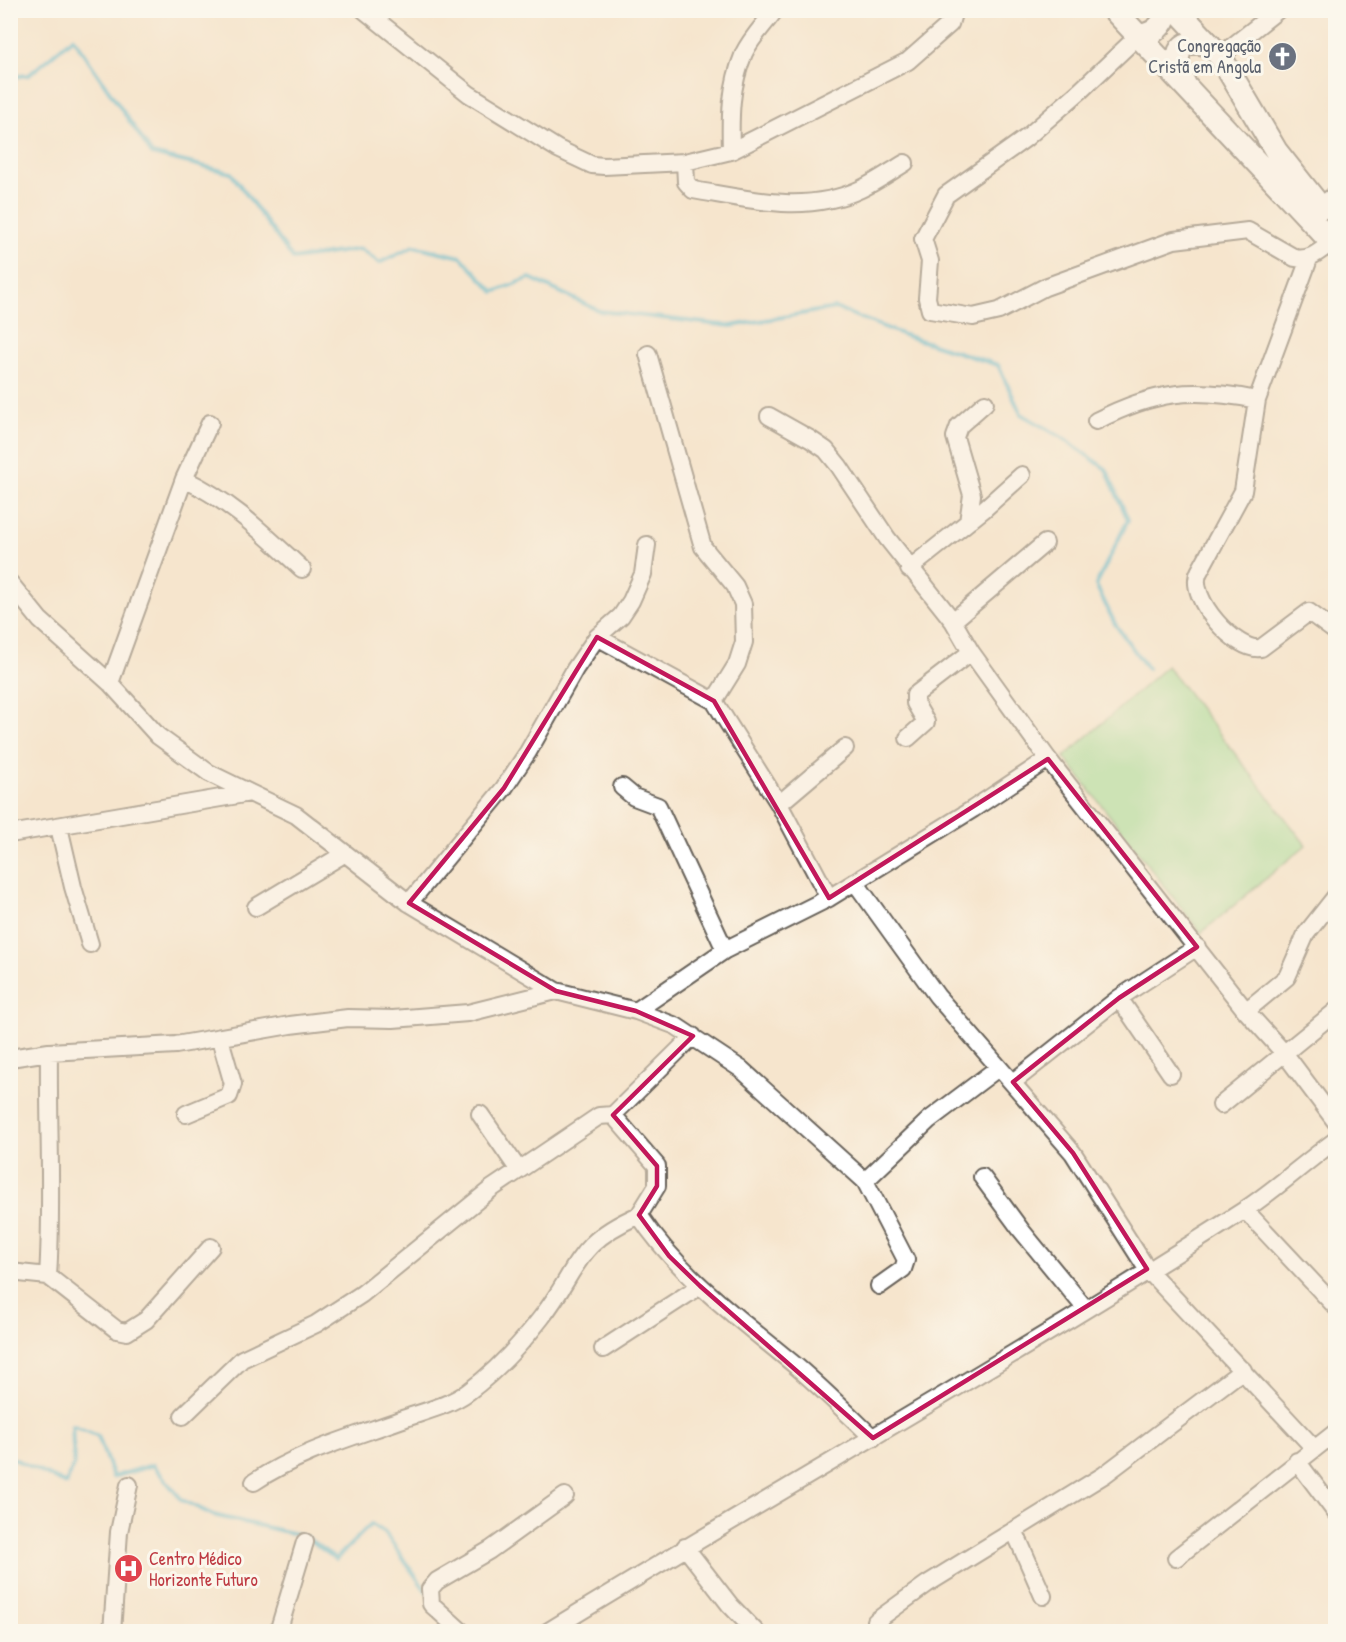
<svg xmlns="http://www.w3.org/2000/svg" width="1346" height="1642" viewBox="0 0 1346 1642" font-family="'Patrick Hand',sans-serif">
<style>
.pitch{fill:#9bdf97;stroke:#5c7e5a;stroke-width:1.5}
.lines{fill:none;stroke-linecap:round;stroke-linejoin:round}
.stream{stroke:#4eb3cd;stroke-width:4.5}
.street-casing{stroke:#68625a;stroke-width:20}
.secondary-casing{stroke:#68625a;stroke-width:26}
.street{stroke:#fff;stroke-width:16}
.secondary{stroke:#fff;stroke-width:22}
.marked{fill:none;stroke:#c2185b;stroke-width:4.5;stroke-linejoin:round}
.labels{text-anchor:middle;stroke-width:6;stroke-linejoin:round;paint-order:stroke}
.worship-label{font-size:18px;fill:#5b616d;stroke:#fbf7ec;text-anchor:end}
.health-label{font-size:18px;fill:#be3a42;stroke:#fbf7ec;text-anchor:start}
</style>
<rect width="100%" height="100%" fill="#fbf7ec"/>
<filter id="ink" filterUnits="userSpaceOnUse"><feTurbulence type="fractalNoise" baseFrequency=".0167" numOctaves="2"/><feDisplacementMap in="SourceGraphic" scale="12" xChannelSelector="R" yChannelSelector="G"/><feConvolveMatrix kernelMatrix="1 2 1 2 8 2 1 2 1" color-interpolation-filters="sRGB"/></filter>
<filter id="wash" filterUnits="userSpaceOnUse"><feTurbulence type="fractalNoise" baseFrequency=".008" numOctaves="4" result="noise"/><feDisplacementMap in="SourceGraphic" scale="24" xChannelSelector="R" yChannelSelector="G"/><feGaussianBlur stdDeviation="1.35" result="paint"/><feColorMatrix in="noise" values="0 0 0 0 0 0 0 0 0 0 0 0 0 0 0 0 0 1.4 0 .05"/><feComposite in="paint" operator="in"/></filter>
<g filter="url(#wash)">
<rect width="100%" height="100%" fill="#f6e5cd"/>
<path class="pitch" d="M 1167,666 L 1306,845 L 1201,933 L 1064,757 Z"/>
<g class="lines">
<path class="stream" d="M 10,77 L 29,75 L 73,38 L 152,154 L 231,173 L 293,259 L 361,249 L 379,263 L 414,246 L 461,257 L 494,292 L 530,278 L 600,311 L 731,326 L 835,308 L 904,335 L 998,365 L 1021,414 L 1061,437 L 1106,469 L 1128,520 L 1096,585 L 1115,624 L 1147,668
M 10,1457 L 66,1484 L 74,1463 L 72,1425 L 98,1436 L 113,1477 L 153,1465 L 182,1500 L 213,1515 L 304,1536 L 336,1559 L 371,1524 L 385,1533 L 426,1591
M 481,1632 L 494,1629 L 496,1632"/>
</g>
</g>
<g filter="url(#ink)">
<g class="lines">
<defs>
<path id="street" d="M 364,10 L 469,94 L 558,149 L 592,165 L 604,166 L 685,162 L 731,151 L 908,61 L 950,24 L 954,10
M 1138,36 L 1080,91 L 1026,138 L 946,195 L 923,239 L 930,261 L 927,298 L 930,310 L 973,317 L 999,311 L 1045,287 L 1174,240 L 1248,231 L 1295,258 C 1311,261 1319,251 1331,243
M 1220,56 L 1278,10
M 731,151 C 730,116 730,87 744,53 C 751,38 765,24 775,10
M 685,162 L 686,182 L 693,190 C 749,199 806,215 861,189 C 876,182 890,172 905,163
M 1320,207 L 1336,194
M 1309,259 L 1257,400 L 1243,491 L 1199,572 C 1186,597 1237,653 1261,648 L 1309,612 L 1336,632
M 648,354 L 703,547 L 735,586 L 743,604 L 744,642 L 737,664 L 714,701 L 779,804 L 829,898
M 769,416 L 810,439 L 826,450 L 839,466 L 887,538 L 953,621 L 971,652 L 1048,759 L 1246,1011 L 1285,1054 L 1336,1122
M 1096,421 C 1155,391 1192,387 1257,400
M 184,479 C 231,501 265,535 302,569
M 968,522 L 972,495 L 955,437 L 959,426 L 985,403
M 909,569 L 983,510 L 1022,475
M 10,583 L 40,620 L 110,683 L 158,736 L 209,773 L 250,793
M 953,621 L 1045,543
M 597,637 L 714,701
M 110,683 L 184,479 L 210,423
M 908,738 L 926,722 L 915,703 L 915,695 L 971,652
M 622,787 L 634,797 L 658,806 L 725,950
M 779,804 L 845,748
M 59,827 L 73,887 L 90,944
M 10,834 L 250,793 L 296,815 L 409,903 L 556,991 L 636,1011 L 725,950 L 829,898 L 973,809 L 1048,759
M 855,882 L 937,996 L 1073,1153 L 1147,1269 L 1314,1448
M 409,903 L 504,788 L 528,752 L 575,669 L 597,637 L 621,616 L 631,601 L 643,574 L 647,545
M 256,907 L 344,854
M 1119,998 L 1171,1074
M 636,1011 L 676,1026 L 741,1069 L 865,1181 L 929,1120 L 998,1068
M 1246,1011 L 1287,977 L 1306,934 L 1336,896
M 10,1058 L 49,1052 L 176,1045 L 290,1025 L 348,1018 L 393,1019 L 468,1013 L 556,991
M 1013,1082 L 1119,998 L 1197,947
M 1221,1105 L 1336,1011
M 186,1114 L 229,1096 L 233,1084 L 220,1039
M 480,1114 L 518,1169
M 613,1115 L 657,1166 L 657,1186 L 639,1215 C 679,1276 740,1319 796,1366 C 823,1389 848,1414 873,1438
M 982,1177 L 1021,1230 L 1085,1308
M 865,1181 L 906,1260 L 903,1269 L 879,1286
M 1245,1210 L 1336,1307
M 10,1272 L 48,1276 L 117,1330 L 127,1332 L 146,1320 L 211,1247
M 48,1276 C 53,1201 48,1127 49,1052
M 603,1349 L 700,1286
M 183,1416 L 242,1359 L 316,1324 L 362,1294 L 491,1189 L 599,1116 L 613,1115 L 693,1036
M 1297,1461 L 1336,1513
M 254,1482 C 299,1452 350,1438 400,1420 C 422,1412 449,1406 468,1392 C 495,1372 521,1344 541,1318 C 580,1268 573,1244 639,1215
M 1014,1530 L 1043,1596
M 685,1547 L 730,1605 L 756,1632
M 1176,1558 L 1336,1432
M 876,1621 L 927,1584 L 1104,1475 L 1243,1370
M 112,1632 L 119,1532 L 129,1485
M 278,1632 L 305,1542
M 462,1632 L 431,1604 L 430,1589 L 437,1581 L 490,1550 L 565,1496
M 547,1632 C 778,1490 1015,1358 1243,1211 C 1275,1190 1304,1163 1336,1140"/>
<path id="secondary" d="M 1114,10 L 1336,247
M 1177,10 L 1220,56 L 1276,151 L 1321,208
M 1138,36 C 1153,35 1164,26 1167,10
M 1185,85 C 1172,59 1175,35 1210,45"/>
</defs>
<use href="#street" class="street-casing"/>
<use href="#secondary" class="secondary-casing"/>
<use href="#street" class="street"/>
<use href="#secondary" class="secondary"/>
</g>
</g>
<path d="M0 0H1346V1642H0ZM 597,637 L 714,701 L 829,898 L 1048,759 L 1197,947 L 1119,998 L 1013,1082 L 1073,1153 L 1147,1269 L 873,1438 L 700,1286 L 669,1256 L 639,1215 L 657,1186 L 657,1166 L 613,1115 L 693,1036 L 636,1011 L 556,991 L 409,903 L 504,788 Z" fill="#f6e5cd" fill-opacity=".55" fill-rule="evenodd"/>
<path class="marked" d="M 597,637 L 714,701 L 829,898 L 1048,759 L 1197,947 L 1119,998 L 1013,1082 L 1073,1153 L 1147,1269 L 873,1438 L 700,1286 L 669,1256 L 639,1215 L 657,1186 L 657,1166 L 613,1115 L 693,1036 L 636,1011 L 556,991 L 409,903 L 504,788 Z"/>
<defs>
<symbol id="church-disc" viewBox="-11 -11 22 22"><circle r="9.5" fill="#6b7280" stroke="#fbf7ec"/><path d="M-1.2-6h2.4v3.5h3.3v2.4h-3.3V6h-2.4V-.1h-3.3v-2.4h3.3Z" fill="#fff"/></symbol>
<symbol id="hospital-disc" viewBox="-11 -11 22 22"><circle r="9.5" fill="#e0444e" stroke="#fbf7ec"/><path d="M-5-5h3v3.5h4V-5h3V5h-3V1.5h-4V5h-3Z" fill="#fff"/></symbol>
</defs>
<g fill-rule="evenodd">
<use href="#church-disc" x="1266" y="40" width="33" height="33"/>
<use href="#hospital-disc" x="112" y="1552" width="33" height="33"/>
</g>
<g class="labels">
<g class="worship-label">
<text x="1261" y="52">Congregação<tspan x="1261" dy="21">Cristã em Angola</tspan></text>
</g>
<g class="health-label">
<text x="149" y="1565">Centro Médico<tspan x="149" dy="21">Horizonte Futuro</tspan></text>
</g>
</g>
<rect width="1346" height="1642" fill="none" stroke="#fbf7ec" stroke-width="36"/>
</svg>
